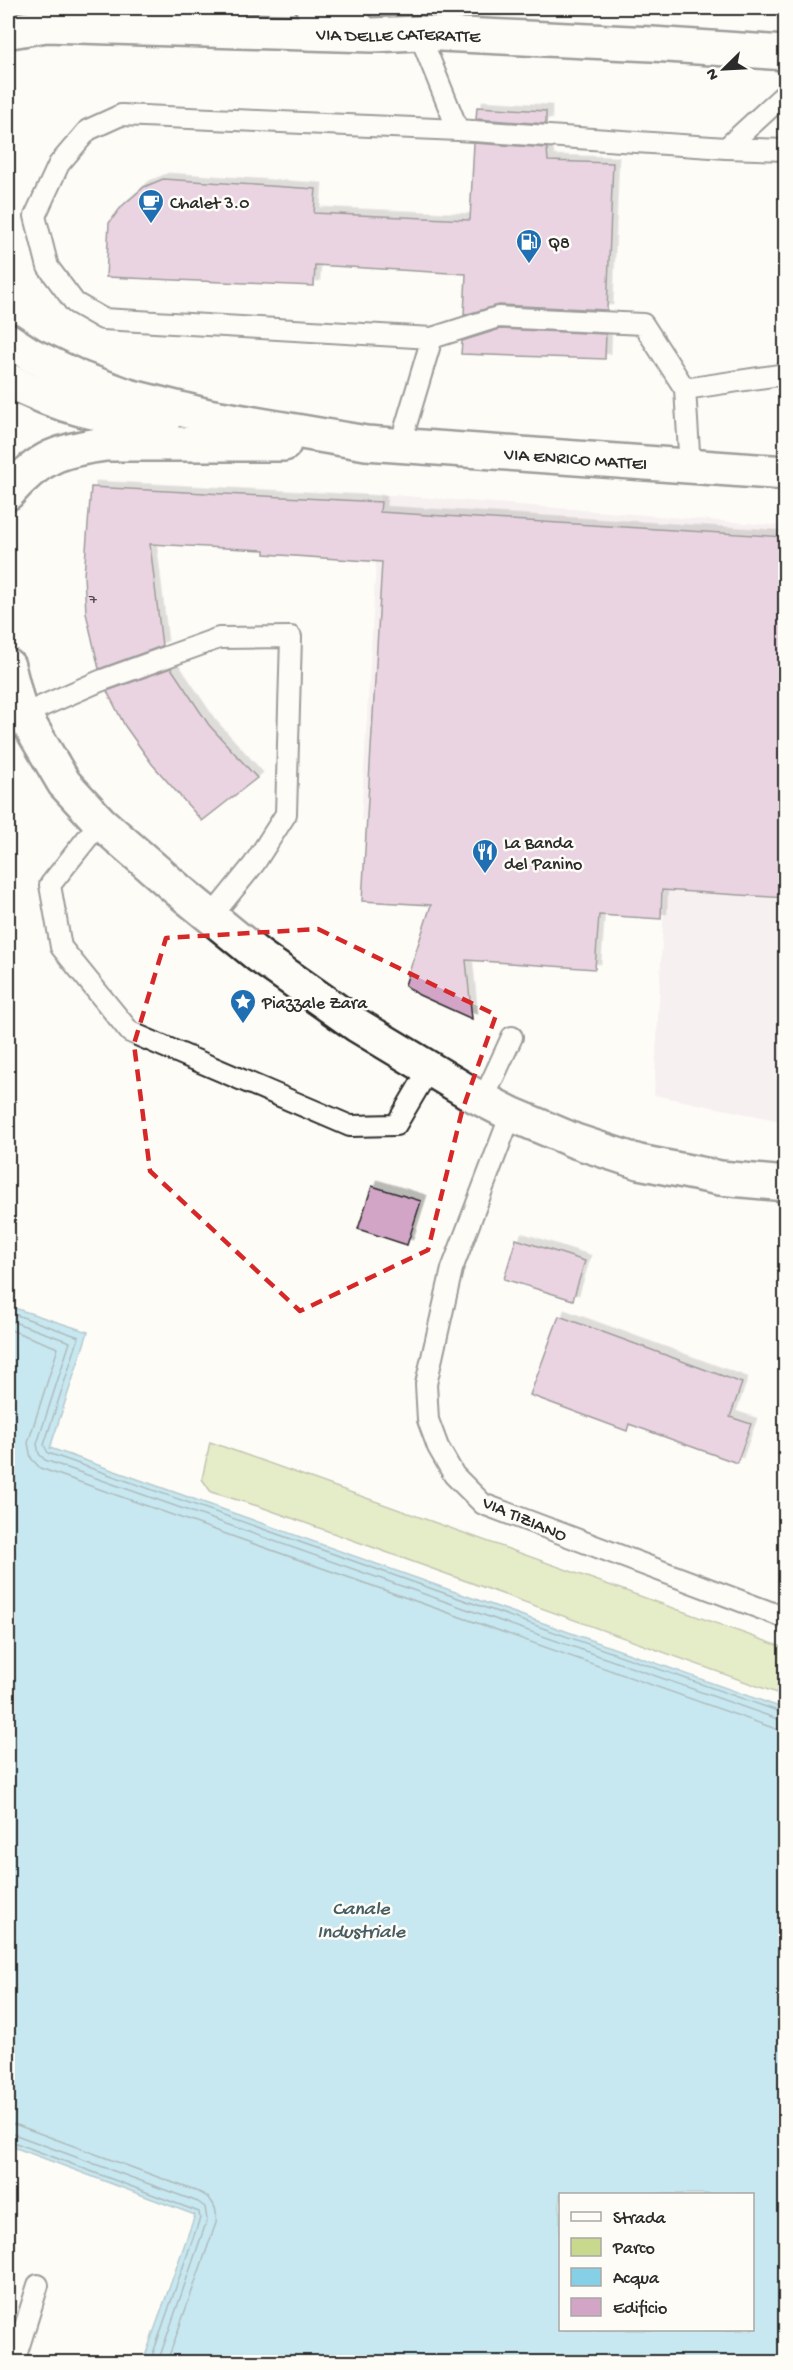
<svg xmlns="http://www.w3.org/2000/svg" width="793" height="2370" viewBox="0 0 793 2370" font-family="'Gochi Hand',sans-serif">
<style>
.built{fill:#f0e2e8}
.green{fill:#c8d98e;stroke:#7a825c;stroke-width:1.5}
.water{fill:#86d0e7;stroke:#628e9c;stroke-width:1.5;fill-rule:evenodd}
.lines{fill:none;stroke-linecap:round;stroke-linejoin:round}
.shore{stroke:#4f6d76;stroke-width:1.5}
.building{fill:#d2a4c6;stroke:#2b2b2b;stroke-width:1.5;filter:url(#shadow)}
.lane-casing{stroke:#2b2b2b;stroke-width:24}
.secondary-casing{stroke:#2b2b2b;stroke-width:38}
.lane{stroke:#fdfcf7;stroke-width:20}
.secondary{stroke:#fdfcf7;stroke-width:33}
.marked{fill:none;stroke:#d62828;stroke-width:4.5;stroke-dasharray:12 8;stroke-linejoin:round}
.labels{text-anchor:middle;stroke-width:5;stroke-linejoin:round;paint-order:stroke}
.number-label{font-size:15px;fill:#554952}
.street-label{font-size:18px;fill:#2b2b2b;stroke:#fdfcf7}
.poi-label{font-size:18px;fill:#2b2b2b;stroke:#fdfcf7;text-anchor:start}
.water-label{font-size:20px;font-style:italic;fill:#465d63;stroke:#fdfcf7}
</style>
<defs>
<filter id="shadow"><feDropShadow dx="5.5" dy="-5.5" stdDeviation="0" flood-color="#0004"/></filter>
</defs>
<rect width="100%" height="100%" fill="#fdfcf7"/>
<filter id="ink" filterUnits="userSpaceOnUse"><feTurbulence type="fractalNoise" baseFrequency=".0167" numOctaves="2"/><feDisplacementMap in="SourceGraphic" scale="12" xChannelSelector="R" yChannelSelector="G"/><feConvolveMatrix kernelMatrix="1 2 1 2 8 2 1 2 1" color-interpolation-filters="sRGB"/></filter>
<g filter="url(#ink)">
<path class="built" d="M 380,494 L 785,526 L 785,1122 L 654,1095 L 667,845 L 361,820 Z"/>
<path class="green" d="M 210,1442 L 785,1648 L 785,1696 L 261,1507 L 211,1492 L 202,1479 Z"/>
<path class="water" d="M 8,1306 L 88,1332 L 50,1448 L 785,1709 L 785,2362 L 143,2362 L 195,2215 L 8,2145 ZM 560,2194 L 752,2194 L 752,2330 L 560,2330 Z"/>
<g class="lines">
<path class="shore" d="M 8,1312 L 79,1337 L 44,1445 L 48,1453 L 786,1714
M 8,1320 L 70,1342 L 37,1444 L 39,1454 L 45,1460 L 786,1722
M 8,1329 L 58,1348 L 28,1443 L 31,1458 L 40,1468 L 776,1729 L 786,1731
M 8,2123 L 17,2125 L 201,2193 C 213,2199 218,2209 216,2223 L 167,2362
M 8,2132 L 198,2202 L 205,2207 L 207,2220 L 158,2362
M 8,2140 L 199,2212 L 200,2218 L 150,2362"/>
</g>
<path class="building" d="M 477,107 L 546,111 L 546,124 L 476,119 Z
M 474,143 L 547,148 L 548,161 L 613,163 L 607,310 L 499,305 L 464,315 L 466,274 L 315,265 L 314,286 L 106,277 L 109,223 L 122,206 L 144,187 L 163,179 L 316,189 L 314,213 L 470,220 Z
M 500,329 L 606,334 L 605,359 L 461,354 L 462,341 Z
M 91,487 L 381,502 L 380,512 L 786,537 L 786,898 L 662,890 L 661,919 L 599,915 L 595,969 L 466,960 L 472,1019 L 419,995 L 405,985 L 431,905 L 362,901 L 382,562 L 265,554 L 265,550 L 150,544 L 162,646 L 99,669 L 86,613 L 84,575 Z
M 171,668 L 209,725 L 257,778 L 202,821 L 152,764 L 125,726 L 107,691 Z
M 372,1186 L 421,1201 L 407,1245 L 358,1229 Z
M 516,1239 L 585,1261 L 573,1300 L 504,1279 Z
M 559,1316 L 742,1383 L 730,1417 L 751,1424 L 737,1463 L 629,1424 L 627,1431 L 530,1395 Z"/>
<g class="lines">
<defs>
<path id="lane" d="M 419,33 L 458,130 L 726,148 L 786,93
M 726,148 L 786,150
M 432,338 L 103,319 L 75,303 L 48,267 L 35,216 L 59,164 L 88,130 L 121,115 L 458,130
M 685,389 L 786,374
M 400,445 L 432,338 L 498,317 L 643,324 L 685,389 L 690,467
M 24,714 L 100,681 L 219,638 L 291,637 L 286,814 L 254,864 L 211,917
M 100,822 L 50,885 L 61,947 L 130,1032 L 350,1126 L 396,1125 L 429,1069
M 483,1100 L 512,1037
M 511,1114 L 452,1269 L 426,1384 L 428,1420 L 438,1447 L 454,1475 L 483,1504 L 786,1618
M 14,2362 L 38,2285"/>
<g id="secondary">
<path d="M 313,8 L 359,29"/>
<path id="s1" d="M 11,31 L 46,25 L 372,35 L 419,33 L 652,44 L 786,53"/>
<path id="s2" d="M 8,340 L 31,355 L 79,378 L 128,396 L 208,416 L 366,443 L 786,473"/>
<path d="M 8,380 C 57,406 108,421 164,419"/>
<path d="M 8,493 C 39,457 60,450 106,444 L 284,444"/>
<path d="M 8,666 L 18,705 L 64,783 L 100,822 L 177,889 L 259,956 L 357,1025 L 470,1093 L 511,1114 L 575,1141 L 639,1162 L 720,1178 L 786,1184"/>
</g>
</defs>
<use href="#lane" class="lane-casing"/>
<use href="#secondary" class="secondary-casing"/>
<use href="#lane" class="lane"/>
<use href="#secondary" class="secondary"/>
</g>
</g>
<path d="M0 0H793V2370H0ZM 318,929 L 496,1015 L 462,1111 L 428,1250 L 300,1311 L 150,1171 L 134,1044 L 166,938 Z" fill="#fdfcf7" fill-opacity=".55" fill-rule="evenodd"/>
<path class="marked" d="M 318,929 L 496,1015 L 462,1111 L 428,1250 L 300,1311 L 150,1171 L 134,1044 L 166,938 Z"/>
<defs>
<symbol id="cafe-pin" viewBox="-11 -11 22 30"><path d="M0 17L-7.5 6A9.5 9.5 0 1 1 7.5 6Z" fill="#1f6fb2" stroke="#fdfcf7"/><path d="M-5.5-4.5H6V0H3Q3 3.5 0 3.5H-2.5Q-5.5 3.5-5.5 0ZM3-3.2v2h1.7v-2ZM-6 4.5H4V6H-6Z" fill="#fff"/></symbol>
<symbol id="fuel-pin" viewBox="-11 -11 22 30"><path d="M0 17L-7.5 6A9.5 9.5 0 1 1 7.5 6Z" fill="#1f6fb2" stroke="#fdfcf7"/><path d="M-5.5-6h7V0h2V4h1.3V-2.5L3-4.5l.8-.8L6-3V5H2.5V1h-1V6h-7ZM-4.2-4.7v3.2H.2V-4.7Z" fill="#fff"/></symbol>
<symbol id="restaurant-pin" viewBox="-11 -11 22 30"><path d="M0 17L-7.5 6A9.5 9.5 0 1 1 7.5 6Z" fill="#1f6fb2" stroke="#fdfcf7"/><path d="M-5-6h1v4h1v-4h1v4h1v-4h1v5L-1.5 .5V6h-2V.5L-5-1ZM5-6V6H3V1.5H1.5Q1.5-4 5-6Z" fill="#fff"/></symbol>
<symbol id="sight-pin" viewBox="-11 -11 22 30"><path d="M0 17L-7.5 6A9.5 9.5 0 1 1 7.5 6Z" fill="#1f6fb2" stroke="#fdfcf7"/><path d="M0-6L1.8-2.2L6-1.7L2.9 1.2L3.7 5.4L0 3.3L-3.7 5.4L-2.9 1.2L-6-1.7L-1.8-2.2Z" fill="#fff"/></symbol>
</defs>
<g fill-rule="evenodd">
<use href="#cafe-pin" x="136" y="187" width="30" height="40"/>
<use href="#fuel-pin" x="514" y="227" width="30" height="40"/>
<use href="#restaurant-pin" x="470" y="837" width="30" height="40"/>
<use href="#sight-pin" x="228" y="987" width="30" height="40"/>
</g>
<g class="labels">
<g class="number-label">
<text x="93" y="603">7</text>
</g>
<g class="street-label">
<text dy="6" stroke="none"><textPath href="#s1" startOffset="388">VIA DELLE CATERATTE</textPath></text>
<text dy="6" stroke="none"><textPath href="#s2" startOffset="586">VIA ENRICO MATTEI</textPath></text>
<text transform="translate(525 1518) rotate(23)" y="6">VIA TIZIANO</text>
</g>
<g class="poi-label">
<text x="170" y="208">Chalet 3.0</text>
<text x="548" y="248">Q8</text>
<text x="504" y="848">La Banda<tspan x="504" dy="21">del Panino</tspan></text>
<text x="262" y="1008">Piazzale Zara</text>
</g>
<g class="water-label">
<text x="361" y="1914">Canale<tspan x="361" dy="23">Industriale</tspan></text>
</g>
</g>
<rect width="793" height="2370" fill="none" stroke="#fdfcf7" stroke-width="30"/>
<rect x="15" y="15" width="763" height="2340" fill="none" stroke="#2b2b2b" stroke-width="2" filter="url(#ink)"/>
<rect x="559" y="2193" width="195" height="138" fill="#fdfcf7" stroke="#a9a8a5" stroke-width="1.5"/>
<rect x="571" y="2212" width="30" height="9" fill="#fdfcf7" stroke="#a9a8a5" stroke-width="1.5"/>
<text x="613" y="2223" font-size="18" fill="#2b2b2b">Strada</text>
<rect x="571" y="2238" width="30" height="18" fill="#c8d98e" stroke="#a9a8a5" stroke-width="1.5"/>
<text x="613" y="2253" font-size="18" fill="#2b2b2b">Parco</text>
<rect x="571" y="2268" width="30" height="18" fill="#86d0e7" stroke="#a9a8a5" stroke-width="1.5"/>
<text x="613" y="2283" font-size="18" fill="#2b2b2b">Acqua</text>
<rect x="571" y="2298" width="30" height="18" fill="#d2a4c6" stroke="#a9a8a5" stroke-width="1.5"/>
<text x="613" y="2313" font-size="18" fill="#2b2b2b">Edificio</text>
<g transform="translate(724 69) rotate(246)" stroke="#fdfcf7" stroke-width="4.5" paint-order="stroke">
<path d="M0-4.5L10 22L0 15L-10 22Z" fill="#2b2b2b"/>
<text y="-9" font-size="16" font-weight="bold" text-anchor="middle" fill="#2b2b2b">N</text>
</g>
</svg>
